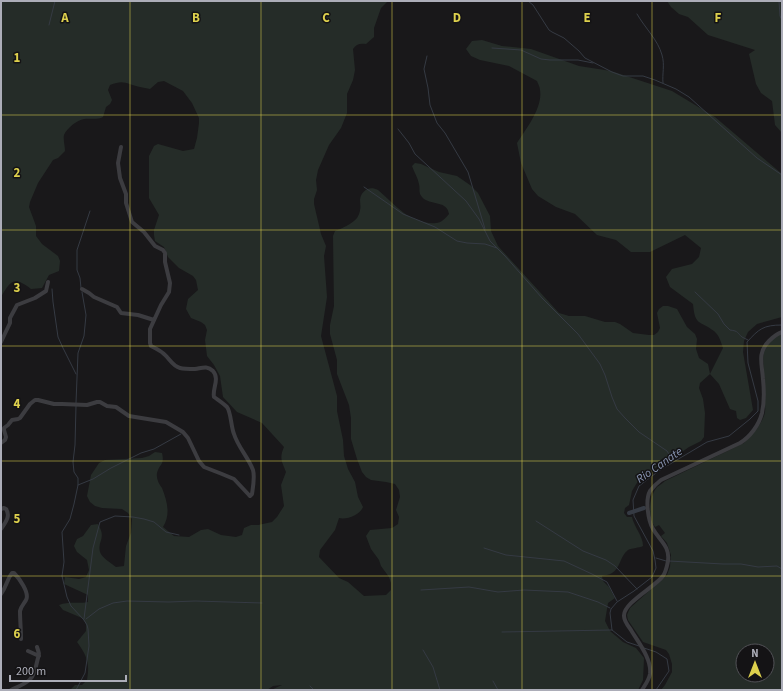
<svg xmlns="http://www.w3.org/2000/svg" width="783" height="691" viewBox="0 0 783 691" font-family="'Source Sans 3',sans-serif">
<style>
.green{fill:#252c28;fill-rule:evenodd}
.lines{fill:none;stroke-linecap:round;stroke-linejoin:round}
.stream{stroke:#353a43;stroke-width:1}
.canal{stroke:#353a43;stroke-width:4}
.street{stroke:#3c3c40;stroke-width:4}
.grid{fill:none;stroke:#ddd04d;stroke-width:1;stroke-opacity:0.55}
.labels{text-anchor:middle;stroke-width:3;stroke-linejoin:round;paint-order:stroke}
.water-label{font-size:12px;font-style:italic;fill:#8793af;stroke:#141315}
.grid-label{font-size:13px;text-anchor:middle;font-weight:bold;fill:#ddd04d;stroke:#141315;stroke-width:3;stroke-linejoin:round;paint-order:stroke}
</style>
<rect width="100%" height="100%" fill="#19181a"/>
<path class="green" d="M 1,1 L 388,1 L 381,8 L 374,28 L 374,37 L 366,44 C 360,43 356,44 353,49 L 355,70 L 353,80 L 347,94 L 347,113 L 341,128 L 329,145 L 318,170 L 316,180 L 317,190 L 314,199 L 314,204 L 321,234 L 326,246 L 324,256 L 327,297 L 321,336 L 337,396 L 337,411 L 343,440 L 344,456 L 348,469 L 355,482 L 358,497 L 363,507 C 360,515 347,520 339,518 L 335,530 L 320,550 L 319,557 L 339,578 L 348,582 L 364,596 L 386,595 L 391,590 L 391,583 L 389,577 L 381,566 L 379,560 L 371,549 L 366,536 L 370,530 L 392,528 L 398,524 L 399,517 L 396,510 L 400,497 L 399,490 L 395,484 L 386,482 L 371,480 L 366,477 L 362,472 L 357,459 L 351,439 L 351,418 L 349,405 L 337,374 L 337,360 L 330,334 L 330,325 L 334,306 L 333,236 L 335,231 C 341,229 352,224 357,218 C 358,217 360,212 360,210 C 361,207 360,203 360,200 C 361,191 369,185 378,190 C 386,197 395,206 404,213 C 411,218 427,225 436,223 C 441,223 446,218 449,214 C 447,201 433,205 424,199 C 422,197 421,196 420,194 C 419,191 420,187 419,184 C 418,178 414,172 412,166 L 415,163 L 421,164 L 439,172 L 457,176 L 470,185 L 478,193 L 490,216 L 491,231 L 498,246 L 559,313 L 569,316 L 585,316 L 605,322 L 615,322 L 620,324 L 633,333 L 649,335 L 654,335 L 658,332 L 660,328 L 657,313 L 659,309 L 663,306 L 668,306 L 677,309 L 687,327 L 695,334 L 697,339 L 696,349 L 699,358 L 708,364 L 710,374 L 723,348 C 721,342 719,335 714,331 C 699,320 695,326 693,304 L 670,287 L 666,277 L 672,269 L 692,264 L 699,257 L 701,248 L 685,235 L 650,252 L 631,252 L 616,240 L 597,235 L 575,214 L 556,207 L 538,196 L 532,189 L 521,163 L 517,143 C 526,129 543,107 540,90 C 540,87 538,84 537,81 L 509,66 L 480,60 L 471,56 L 466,49 L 472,41 L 482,40 L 502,46 L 531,49 L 579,66 L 611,71 L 672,91 L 715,117 L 782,174 L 782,317 L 757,324 L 748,332 L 744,341 L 743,352 L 753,410 L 746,418 L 740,420 L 737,418 L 736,411 L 730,409 L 719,384 L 710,374 L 700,383 L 699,388 L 703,399 L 705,413 L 704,437 L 701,441 L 689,447 L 679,454 L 661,464 L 638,481 L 632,491 L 629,505 L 625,508 L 624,513 L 627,517 L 632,517 C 634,527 643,536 643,546 C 639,548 632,548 628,550 C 620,556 620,569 612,573 C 609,575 605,575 602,576 L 603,581 L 609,587 L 615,598 L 608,603 L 605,621 L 610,631 L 623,642 L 636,648 L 644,658 L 643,680 L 638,690 L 271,690 L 282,685 L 273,686 L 267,690 L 70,690 L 75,685 L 82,685 L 87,680 C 90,663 87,656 77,642 L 86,631 L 86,624 L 82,618 L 63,610 L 59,605 C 69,601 77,604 88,602 L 88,595 L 64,584 L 65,577 L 79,579 L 86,577 L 89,570 L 87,560 L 77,552 L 74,546 L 77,539 L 83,536 L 91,525 L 98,524 C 107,539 97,541 100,552 C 102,558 111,563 116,567 L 124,566 L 126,546 L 131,533 L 132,519 L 128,513 L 122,509 L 102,508 L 95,506 L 90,502 L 87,496 L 91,475 L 99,463 L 105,460 L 142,458 L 149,456 L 155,452 L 162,453 C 165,465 159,464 157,473 C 156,479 159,484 162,488 C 167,501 171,514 163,527 L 174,536 L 189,537 L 201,530 L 208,529 L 221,535 L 236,537 L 242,535 L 244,528 L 251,525 L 258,525 L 272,522 L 277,517 L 284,506 L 281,485 L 286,472 C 282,462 279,458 284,447 L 262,423 L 237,412 L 223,397 L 220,376 L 214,365 L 207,356 L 205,340 L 207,330 L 205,325 L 201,322 L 191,318 L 186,309 L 188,299 L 198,290 L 196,280 L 193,276 L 179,268 L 168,257 L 164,247 L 155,241 L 154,235 L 154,230 L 159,215 L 149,198 L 149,156 L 154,146 L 158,144 L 183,151 L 194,149 L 197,138 L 199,123 L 199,118 L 192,103 L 183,91 L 164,81 L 158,82 L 150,89 C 147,88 143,88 140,87 C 127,84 124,79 110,85 L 108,90 L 112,100 L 110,104 L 106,107 L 103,117 C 97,120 91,118 84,119 C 77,120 67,128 64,135 C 63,139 65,146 65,151 L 58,158 L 53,160 L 38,183 L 30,202 L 29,207 L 36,226 L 36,236 L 42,244 L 58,256 L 60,261 L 59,271 L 49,275 L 42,288 L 31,289 C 14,276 11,280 1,297 Z
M 667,1 L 782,1 L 782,133 L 775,125 L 772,101 L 761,93 L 756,84 L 749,54 L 755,50 L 708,35 L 688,17 L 679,14 L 671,7 Z
M 782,334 L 782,690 L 661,690 L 665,685 L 672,672 L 672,664 L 669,654 L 666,650 L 643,642 L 628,620 L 627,615 L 630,608 L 667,575 L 670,567 L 671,555 L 667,543 L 661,536 L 665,533 L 659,525 L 655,527 C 647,517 649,497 657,487 C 660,485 663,483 665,481 L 744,443 C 753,434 770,416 764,403 C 764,393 765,383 764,374 C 764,367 762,358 764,351 C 766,344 775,335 782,334 ZM 743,651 L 767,651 L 767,675 L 743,675 Z"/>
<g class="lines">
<path class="stream" d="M 528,1 L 533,5 L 549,30 L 552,32 L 564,38 L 579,51 L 585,58 L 612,72 L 623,76 L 643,76 L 655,80 L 676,89 L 689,97 L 757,158 L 782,175
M 779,1 L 780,16 L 782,20
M 637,14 C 645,28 658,40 662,55 C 665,65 662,74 663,83
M 49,25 L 55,1
M 492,48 L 521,50 L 541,59 L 550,60 L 578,60 L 593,63
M 427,56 L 424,69 L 428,88 L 430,105 L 437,123 L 445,133 L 468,172 L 485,229
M 398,129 L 409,143 L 415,154 L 466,201 L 479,219 L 490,241 L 505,256 L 542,298 L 578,334 L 600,364 L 605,375 L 612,397 L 617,409 L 625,418 L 639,432 L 667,451 L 673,461
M 364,187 L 403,214 L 435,227 L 457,241 L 467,243 L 485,244 L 497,248
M 81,288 L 80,278 L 77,270 L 77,250 L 90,211
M 52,289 L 53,302 L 58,337 L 63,348 L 76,374
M 695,292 L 718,314 L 724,324 L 730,330 C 739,331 737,333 742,337 C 744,338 746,339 748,340
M 76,403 L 78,353 L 84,336 L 86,315 L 82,292
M 78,485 L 93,479 L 111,468 L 141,453 L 154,449 L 181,434
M 536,521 L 583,551 L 606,560 L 615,566 L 637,589
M 484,548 L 506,555 L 564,561 L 592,574 L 607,582 L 617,601
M 656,558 L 666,561
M 669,561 L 723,564 L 741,564 L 758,567 L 777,566 L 782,569
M 421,590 L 469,587 L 498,592 L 524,590 L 568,592 L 598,602 L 610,608
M 84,619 L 93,548 L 100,522 L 115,516 L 133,517 L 144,519 L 154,522 L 166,532 L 179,535
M 86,619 L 99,609 L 113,603 L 127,601 L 169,602 L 195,601 L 262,603
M 502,632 L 612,630
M 639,646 L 627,642 L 612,630 L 610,613 L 611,609 L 617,602 L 634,591 L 652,577 L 656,568 L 655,560 L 653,551 L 634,516 L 633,500 L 639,486 L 660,470 L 707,442 L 729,436 L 750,419 L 758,411 L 758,401 L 748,363 L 747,342 C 759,329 763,325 782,325
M 644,648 L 656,652 L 667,659 L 669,671 L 656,690
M 423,650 L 433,667 L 440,690
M 493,681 L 498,690
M 310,686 L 314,690
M 76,690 L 85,673 L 89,646 L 88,629 L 87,625 L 84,620 L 71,606 L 67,597 L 62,576 L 64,562 L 62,532 L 70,519 L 74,504 L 78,485 L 78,478 L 74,472 L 73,462 L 75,445 L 76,406"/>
<path class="canal" d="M 629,513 L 644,508"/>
<path class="street" d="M 82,289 L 89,293 L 94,297 L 117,307 L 121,313 L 138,315 L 154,320
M 1,342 L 10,323 L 10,318 L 17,305 L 35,298 L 46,291 L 48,282
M 1,443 L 5,440 L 6,437 L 4,430 L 4,428 L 8,425 L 12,420 L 18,419 L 20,418 L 30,404 L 35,400 L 38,400 L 54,404 L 62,404 L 87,405 L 97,402 L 100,402 L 107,406 L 116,407 L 129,416 L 166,422 L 183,432 L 188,438 L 199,461 L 204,467 L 222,474 L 234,479 L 249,495 L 250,496 L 252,494 C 253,487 255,477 253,470 C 248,457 238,447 234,434 C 231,427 231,412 227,407 C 223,403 218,400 214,397 C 212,389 220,379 213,371 C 207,365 202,368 195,369 C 191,369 184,369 180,368 C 172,366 170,359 164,354 C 161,351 155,348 151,346 L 150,343 L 150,329 L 161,305 L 169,292 L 170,283 L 165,262 L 165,253 L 163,250 L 155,246 L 144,232 L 132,222 L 126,203 L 126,194 L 120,178 L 118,163 L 121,147
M 1,509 L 4,508 L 6,509 C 11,516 5,523 1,529
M 1,594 C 7,586 7,579 12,573 L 14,573 C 19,578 30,593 26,600 C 24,604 21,606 20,611 C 20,620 21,630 21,639
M 28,651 L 39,656
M 11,690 C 28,682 33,682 37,662 C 39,653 40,656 37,647
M 642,690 C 645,685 649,680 650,674 C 652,659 638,642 631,630 C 628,626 624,621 624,616 C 623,603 655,587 663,576 C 666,572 667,566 668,561 C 670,546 660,541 653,529 C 648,520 645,500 650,491 C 653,487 657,483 661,480 L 740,443 C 750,437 759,425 762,413 C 764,404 764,389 763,379 C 762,364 757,353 769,341 C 773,337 776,334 782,332"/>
</g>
<path class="grid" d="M 130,1 L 130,690M 261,1 L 261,690M 392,1 L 392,690M 522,1 L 522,690M 652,1 L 652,690M 1,115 L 782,115M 1,230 L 782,230M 1,346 L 782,346M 1,461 L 782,461M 1,576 L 782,576"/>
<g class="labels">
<g class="water-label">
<text transform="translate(659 465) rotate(-35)" y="4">Rio Canate</text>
</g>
</g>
<g class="grid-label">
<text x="65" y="22">A</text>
<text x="196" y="22">B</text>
<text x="326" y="22">C</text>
<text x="457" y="22">D</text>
<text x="587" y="22">E</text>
<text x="718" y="22">F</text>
<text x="17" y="62">1</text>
<text x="17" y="177">2</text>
<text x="17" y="292">3</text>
<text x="17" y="408">4</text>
<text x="17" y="523">5</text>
<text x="17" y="638">6</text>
</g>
<rect width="783" height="691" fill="none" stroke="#acadb8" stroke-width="4"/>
<g transform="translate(755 663)"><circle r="19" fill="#141315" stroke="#515156"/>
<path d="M0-3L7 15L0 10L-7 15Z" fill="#ddd04d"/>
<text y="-6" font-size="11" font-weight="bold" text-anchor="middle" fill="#acadb8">N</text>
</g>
<path d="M10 675v6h116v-6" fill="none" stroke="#acadb8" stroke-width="2"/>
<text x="16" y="675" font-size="12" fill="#acadb8" stroke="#141315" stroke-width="3" paint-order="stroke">200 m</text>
</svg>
